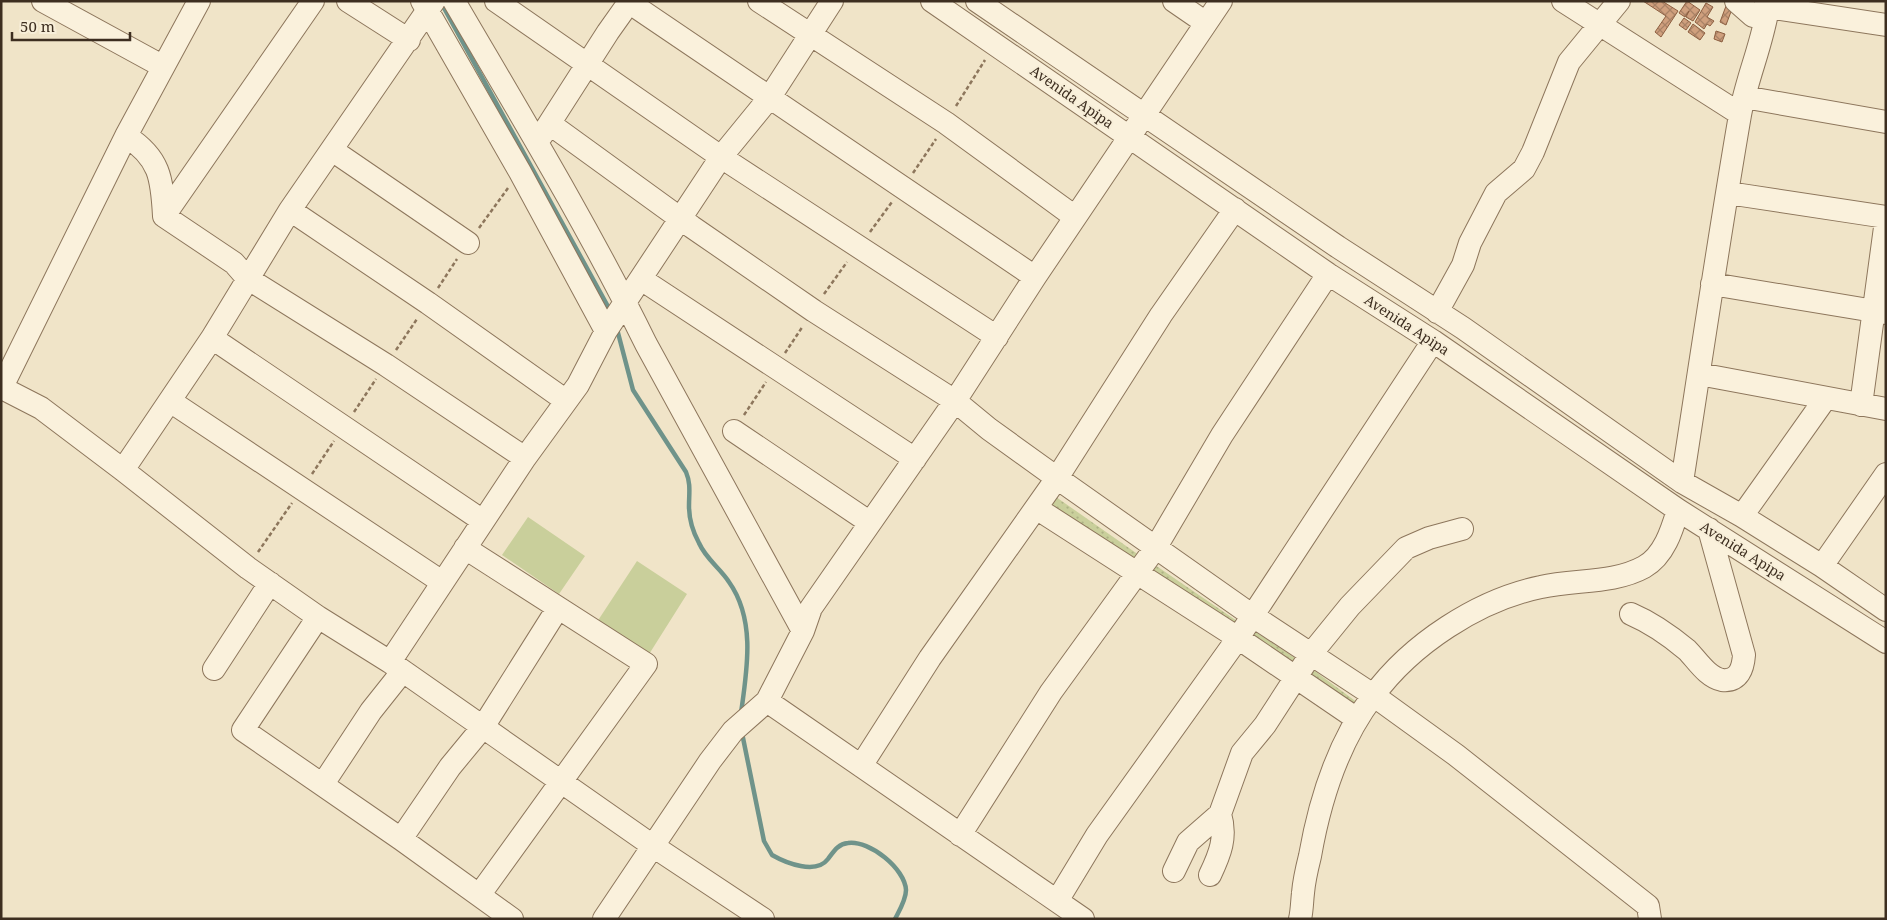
<svg xmlns="http://www.w3.org/2000/svg" width="1887" height="920" viewBox="0 0 1887 920" font-family="'Noto Serif',serif">
<style>
.grass{fill:url(#grass-dots)}
.pitch{fill:#c9cf9b}
.lines{fill:none;stroke-linecap:round;stroke-linejoin:round}
.stream{stroke:#6f938a;stroke-width:4.5}
.building{fill:url(#building-cross-hatch);stroke:#8d5f41}
.minor-casing{stroke:#8d765c;stroke-width:24}
.path{stroke:#8d765c;stroke-width:2.5;stroke-dasharray:4 2.5;stroke-linecap:butt}
.minor{stroke:#faf1dc;stroke-width:22}
.labels{text-anchor:middle;stroke-width:4;stroke-linejoin:round;paint-order:stroke}
.street-label{font-size:14px;fill:#3d2e20;stroke:#f7eed8}
</style>
<defs>
<pattern id="grass-dots" width="8" height="8" patternUnits="userSpaceOnUse" patternTransform="scale(1.25)"><rect width="8" height="8" fill="#c9cf9b"/><path d="M2 2h.1M6 6h.1" fill="none" stroke="#aeb285" stroke-width="1.8" stroke-linecap="round"/></pattern>
<pattern id="building-cross-hatch" width="8" height="8" patternUnits="userSpaceOnUse" patternTransform="scale(1.25)"><rect width="8" height="8" fill="#cf9f7d"/><path d="M0 0l8 8M0 8l8-8" fill="none" stroke="#a98266"/></pattern>
</defs>
<rect width="100%" height="100%" fill="#f0e4c8"/>
<path class="grass" d="M 1056,497 L 1139,555 L 1134,563 L 1051,505 Z
M 1155,565 L 1237,621 L 1233,627 L 1152,571 Z
M 1254,631 L 1298,660 L 1294,666 L 1250,636 Z
M 1312,669 L 1358,703 L 1354,709 L 1308,675 Z"/>
<path class="pitch" d="M 528,517 L 585,556 L 559,594 L 502,555 Z
M 637,561 L 687,594 L 646,659 L 595,625 Z"/>
<g class="lines">
<path class="stream" d="M 444,8 L 611,312
M 617,329 L 633,390 L 686,472 C 691,484 689,493 689,506 C 689,518 693,532 699,543 C 706,559 720,568 729,582 C 756,620 747,670 741,713
M 742,733 L 764,841 L 772,855 C 786,863 816,875 828,859 C 834,851 838,844 848,843 C 870,840 905,869 906,890 C 906,900 899,911 895,919"/>
</g>
<path class="building" d="M 1643,1 L 1662,1 L 1678,11 L 1661,37 L 1655,32 L 1666,16 Z
M 1687,1 L 1700,10 L 1693,21 L 1686,17 L 1689,11 L 1685,17 L 1679,13 Z
M 1706,3 L 1713,7 L 1707,17 L 1714,21 L 1710,26 L 1707,24 L 1704,29 L 1695,22 Z
M 1726,6 L 1732,9 L 1726,25 L 1720,22 Z
M 1684,18 L 1691,23 L 1686,30 L 1679,25 Z
M 1693,24 L 1705,33 L 1700,40 L 1688,32 Z
M 1716,31 L 1725,34 L 1722,42 L 1714,39 Z"/>
<g class="lines">
<defs>
<path id="minor" d="M 43,1 L 162,66
M 348,1 L 409,40
M 422,1 L 520,172 L 606,331
M 454,1 C 520,114 588,226 646,344 L 803,631
M 496,1 L 721,157 L 997,337
M 627,1 L 1035,277
M 759,1 L 946,123 L 1075,217
M 932,1 L 1328,274 L 1433,341 L 1678,510 L 1886,642
M 977,1 L 1338,247 L 1463,328 L 1682,482 L 1742,516 L 1822,566 L 1886,610
M 1174,1 L 1206,23
M 1563,1 L 1740,114
M 1736,1 L 1753,16 L 1768,7 L 1886,25
M 1744,97 L 1886,122
M 550,124 L 692,227 L 814,311 L 955,401 L 989,429 L 1057,478 L 1253,616 L 1373,695 L 1456,755 L 1648,906 L 1650,919
M 542,135 L 608,32 L 630,1
M 126,136 C 160,158 162,178 164,216
M 332,150 L 468,243
M 1728,193 L 1886,217
M 290,210 L 428,303 L 565,400
M 164,216 L 234,263 L 247,278 L 386,365 L 525,458
M 164,216 L 313,1
M 641,279 L 915,459
M 1712,284 L 1886,313
M 1437,312 L 1463,265 L 1470,243 L 1496,193 L 1524,169 L 1533,152 L 1569,62 L 1619,1
M 212,338 L 483,521
M 1699,374 L 1886,409
M 2,388 L 41,408 L 123,470 L 248,568 L 318,617 L 390,662 L 653,846 L 763,919
M 1,389 L 126,136 L 199,1
M 170,401 L 442,582
M 1861,405 L 1886,220
M 734,431 L 869,522
M 123,470 L 212,338 L 290,210 L 434,1
M 1682,482 C 1701,359 1719,237 1740,115 C 1747,76 1764,41 1769,1
M 1036,508 L 1238,638 L 1357,719
M 1742,516 L 1825,399
M 465,548 L 646,664 L 480,894
M 1822,566 L 1886,474
M 1631,614 C 1652,623 1669,635 1687,650 C 1697,660 1707,677 1722,680 C 1739,682 1743,668 1744,655 L 1709,529
M 318,617 L 243,730 L 401,839 L 512,919
M 390,662 L 525,458 L 578,385 L 606,331 L 721,157 L 770,97 L 832,1
M 214,669 L 270,583
M 767,701 L 1083,919
M 861,766 L 930,658 L 1057,478 L 1161,315 L 1235,209
M 323,784 L 371,711 L 402,672
M 960,835 L 1051,692 L 1156,547 L 1222,435 L 1328,274
M 401,839 L 450,767 L 483,727 L 558,608
M 1174,871 L 1188,842 L 1220,814 L 1242,753 L 1265,725 L 1311,654 L 1350,606 L 1406,548 L 1429,538 L 1462,529
M 1210,875 C 1220,854 1227,837 1220,814
M 1057,901 L 1097,835 L 1238,638 L 1433,341
M 604,919 L 710,761 L 733,731 L 767,701 L 803,631 L 811,608 L 955,401 L 1035,277 L 1221,1
M 1300,919 C 1302,911 1302,901 1303,893 C 1304,880 1307,868 1310,856 C 1320,799 1338,742 1373,696 C 1411,644 1478,600 1541,587 C 1575,579 1613,584 1644,567 C 1664,556 1672,530 1678,510"/>
</defs>
<use href="#minor" class="minor-casing"/>
<path class="path" d="M 956,106 L 985,60
M 913,173 L 936,139
M 479,228 L 508,188
M 870,232 L 892,202
M 438,288 L 457,259
M 824,294 L 847,262
M 396,350 L 417,319
M 785,353 L 803,326
M 354,412 L 376,379
M 744,415 L 766,382
M 312,474 L 334,441
M 258,552 L 292,503"/>
<use href="#minor" class="minor"/>
</g>
<g class="labels">
<g class="street-label">
<text transform="translate(1072 97) rotate(35)" y="5">Avenida Apipa</text>
<text transform="translate(1407 325) rotate(33)" y="5">Avenida Apipa</text>
<text transform="translate(1743 551) rotate(32)" y="5">Avenida Apipa</text>
</g>
</g>
<rect width="1887" height="920" fill="none" stroke="#3d2e20" stroke-width="5"/>
<path d="M12 32v8h118v-8" fill="none" stroke="#3d2e20" stroke-width="2.5"/>
<text x="20" y="32" font-size="15" fill="#3d2e20" stroke="#f7eed8" stroke-width="4" paint-order="stroke">50 m</text>
</svg>
